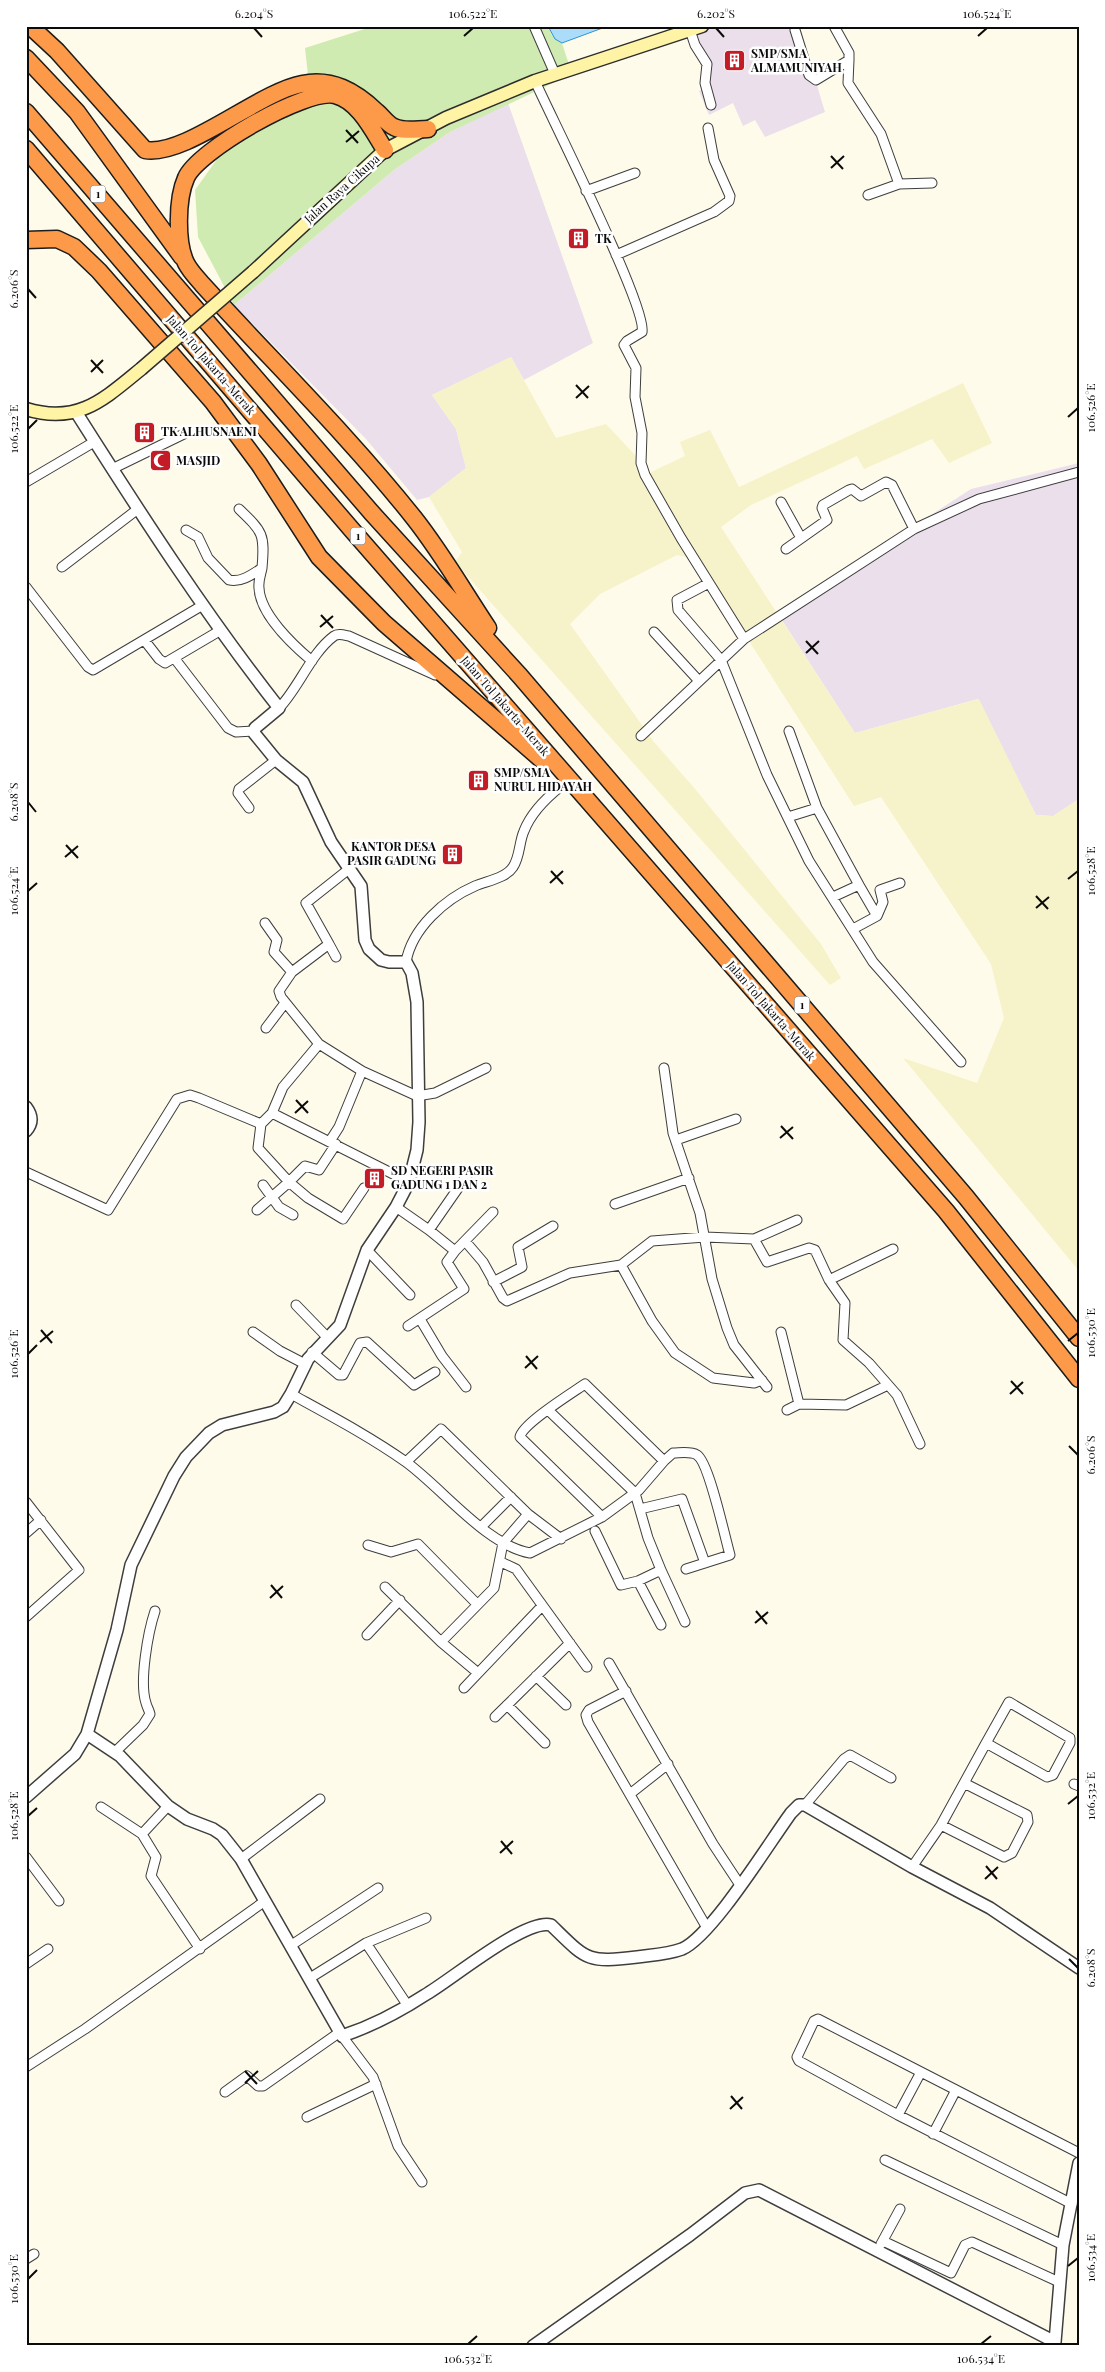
<svg xmlns="http://www.w3.org/2000/svg" width="1105" height="2372" viewBox="0 0 1105 2372" font-family="'Playfair Display',serif">
<style>
.industrial{fill:#eadfeb}
.farmland{fill:#f6f2c9}
.green{fill:#d0ebb2}
.water{fill:#abddfa;stroke:#2e94d5}
.lines{fill:none;stroke-linecap:round;stroke-linejoin:round}
.minor-casing{stroke:#3e3e3e;stroke-width:11}
.tertiary-casing{stroke:#3e3e3e;stroke-width:14}
.secondary-casing{stroke:#2d2d2d;stroke-width:15}
.motorway-casing{stroke:#1c1c1c;stroke-width:19}
.minor{stroke:#fff;stroke-width:9}
.tertiary{stroke:#fff;stroke-width:11}
.secondary{stroke:#fff4a5;stroke-width:12}
.motorway{stroke:#fd9a4a;stroke-width:16}
.secondary-bridge-casing{stroke:#2d2d2d;stroke-width:15;stroke-linecap:butt}
.secondary-bridge{stroke:#fff4a5;stroke-width:12}
.ticks{fill:none;stroke:#0b0b0b;stroke-width:2}
.labels{text-anchor:middle;stroke-width:5;stroke-linejoin:round;paint-order:stroke}
.shield{fill:#fff;stroke:#545454;stroke-width:1}
.shield-label{font-size:11px;font-weight:bold;fill:#0b0b0b}
.poi-label{font-size:12px;font-weight:bold;fill:#0b0b0b;stroke:#fff;text-anchor:start}
.street-label{font-size:12px;fill:#0b0b0b;stroke:#fff}
.neatline{fill:none;stroke:#0b0b0b;stroke-width:2}
.ticks-label{font-size:12px;text-anchor:middle;fill:#0b0b0b}
</style>
<rect width="100%" height="100%" fill="#fffbea"/>
<path class="industrial" d="M 717,26 L 799,26 L 825,112 L 765,137 L 755,120 L 743,126 L 733,103 L 709,115 L 699,91 L 709,86 L 688,33 Z
M 508,103 L 593,343 L 524,380 L 511,357 L 432,395 L 456,429 L 466,468 L 429,497 L 417,500 L 366,439 L 234,305 L 394,170 L 450,132 Z
M 1079,463 L 1079,799 L 1053,816 L 1036,815 L 978,699 L 855,733 L 778,614 L 971,489 Z"/>
<path class="farmland" d="M 511,357 L 556,438 L 606,424 L 634,454 L 647,474 L 685,456 L 680,442 L 710,430 L 739,487 L 963,383 L 992,443 L 949,463 L 932,439 L 864,469 L 857,456 L 751,505 L 721,527 L 855,733 L 979,699 L 1036,815 L 1053,816 L 1079,799 L 1079,1271 L 903,1058 L 977,1083 L 1004,1018 L 991,964 L 881,797 L 854,806 L 697,559 L 677,555 L 600,594 L 570,624 L 654,742 L 696,790 L 821,944 L 841,978 L 830,985 L 455,562 L 462,552 L 429,497 L 466,468 L 456,429 L 432,395 Z"/>
<path class="green" d="M 374,26 L 548,26 L 552,35 L 562,43 L 572,74 L 450,132 L 394,170 L 234,305 L 198,237 L 195,190 L 225,148 L 310,94 L 305,48 Z"/>
<path class="water" d="M 548,26 L 608,26 L 562,43 L 555,39 Z"/>
<g class="lines">
<defs>
<path id="minor" d="M 534,26 L 555,74
M 690,30 L 695,45 L 707,64 L 705,83 L 711,105
M 795,30 L 809,75 L 816,80 L 849,60 L 849,53 L 834,26
M 849,60 L 848,83 L 881,134 L 899,184 L 932,183
M 535,81 C 551,117 648,309 642,332 L 627,341 L 624,345 L 636,368 L 635,397 L 642,433 L 641,463 L 645,475 L 681,538 L 744,639
M 586,191 L 635,173
M 868,195 L 899,184
M 616,255 L 714,212 L 729,201 L 730,196 L 714,160 L 708,128
M 112,469 L 190,431
M 26,482 L 94,442
M 781,502 L 801,538
M 186,530 L 198,537 L 208,558 L 229,580 C 241,583 253,574 262,568 C 265,534 263,532 239,509
M 786,549 L 827,520 L 822,508 L 823,505 L 849,490 L 852,489 L 861,496 L 886,482 L 892,485 L 914,529
M 62,567 L 138,509
M 262,568 C 261,574 258,581 259,588 C 260,614 293,645 312,661
M 709,583 L 677,600 L 678,610 L 721,660 L 767,775 L 809,861 L 873,962 L 961,1062
M 26,587 L 88,667 L 93,670 L 203,605
M 654,632 L 699,681
M 145,641 L 159,659 L 165,663 L 221,630
M 175,659 L 228,728 L 236,732 L 254,731
M 279,708 C 298,689 311,653 334,636 C 338,633 344,635 349,636 L 435,675
M 789,731 L 817,808
M 641,736 L 744,639 L 914,529 L 979,499 L 1079,472
M 249,808 L 238,793 L 239,789 L 276,760
M 788,817 L 817,808 L 859,885 L 833,897
M 349,869 L 306,903 L 329,944 L 292,972 L 279,991 L 281,997 L 319,1044 L 362,1071 L 417,1096 L 435,1093 L 486,1068
M 877,916 L 883,902 L 880,890 L 900,883
M 265,923 L 277,940 L 274,952 L 292,972
M 853,929 L 877,916 L 859,885
M 329,944 L 336,957
M 406,962 C 412,928 445,899 475,886 C 487,881 506,878 513,867 C 520,857 519,842 524,831 C 531,813 545,799 560,787
M 266,1028 L 285,1003
M 664,1068 L 673,1133 L 700,1213 L 712,1279 L 727,1328 L 734,1345 L 767,1387
M 272,1113 L 283,1087 L 319,1044
M 261,1124 L 258,1148 L 289,1182 L 305,1166 L 319,1170 L 336,1144
M 676,1140 L 736,1119
M 330,1141 L 339,1127 L 362,1071
M 26,1172 L 108,1210 L 177,1099 L 190,1095 L 199,1098 L 261,1124 L 272,1113 L 409,1182
M 263,1185 L 279,1207 L 293,1215
M 615,1204 L 689,1178
M 396,1207 L 429,1230 L 455,1251
M 257,1210 L 289,1182 L 308,1198 L 343,1219 L 364,1188
M 429,1230 L 470,1171
M 754,1239 L 767,1262 L 809,1248 L 815,1250 L 829,1280 L 845,1303 L 843,1340 L 869,1363 L 897,1395 L 920,1444
M 465,1241 L 483,1262 L 503,1298 L 507,1301 L 570,1273 L 621,1265 L 652,1241 L 705,1237 L 754,1239 L 797,1220
M 367,1250 L 410,1295
M 621,1265 L 652,1321 L 675,1353 L 713,1378 L 754,1383 L 762,1380
M 829,1280 L 893,1249
M 493,1282 L 522,1267 L 518,1247 L 553,1226
M 296,1305 L 328,1338
M 420,1319 L 442,1356 L 466,1387
M 408,1326 L 464,1289 L 447,1262 L 455,1251 L 493,1212
M 253,1332 L 280,1351 L 305,1364
M 781,1332 L 799,1404
M 312,1352 L 339,1375 L 343,1375 L 360,1343 L 367,1342 L 414,1385 L 435,1372
M 291,1394 C 331,1416 369,1436 406,1462 C 443,1489 486,1545 530,1553 L 602,1517 L 639,1490 L 664,1461 L 585,1384 C 572,1393 522,1424 520,1437 L 602,1517
M 548,1410 L 635,1493 L 648,1538 L 661,1570 L 638,1581 L 621,1585 L 595,1531
M 787,1410 L 799,1404 L 846,1405 L 888,1385
M 664,1461 L 673,1453 C 680,1453 691,1451 697,1455 C 709,1462 725,1538 730,1555 L 686,1569
M 406,1462 L 441,1429 L 528,1514 L 503,1543 L 494,1588 L 441,1642
M 26,1502 L 79,1570 L 26,1617
M 640,1509 L 682,1499 L 705,1563
M 528,1514 L 561,1539
M 481,1527 L 511,1497
M 26,1533 L 41,1520
M 368,1545 L 391,1552 L 418,1544 L 477,1604
M 501,1562 L 516,1569 L 587,1667
M 661,1570 L 685,1622
M 638,1581 L 661,1625
M 385,1587 L 441,1642 L 478,1673
M 367,1635 L 400,1600
M 609,1663 L 713,1844 L 740,1885
M 536,1676 L 566,1705
M 464,1688 L 542,1606
M 626,1691 L 589,1710 L 586,1715 L 588,1722 L 707,1928
M 1009,1702 L 1070,1738 L 1070,1743 L 1053,1775 L 1047,1777 L 986,1743 Z
M 507,1705 L 545,1743
M 495,1717 L 570,1643
M 115,1752 L 143,1725 L 150,1714 C 149,1710 147,1707 146,1703 C 139,1682 148,1632 155,1611
M 1074,1784 L 1079,1786
M 630,1794 L 668,1764
M 805,1805 L 844,1759 L 850,1755 L 891,1778
M 101,1807 L 142,1834 L 156,1857 L 151,1876 L 200,1949
M 941,1825 L 1004,1857 L 1012,1853 L 1028,1822 L 1027,1815 L 964,1783
M 142,1834 L 168,1806
M 26,1857 L 59,1901
M 241,1859 L 320,1799
M 912,1867 L 941,1825 L 986,1743
M 366,1943 L 426,1918
M 290,1946 L 378,1888
M 26,1964 L 48,1949
M 310,1978 L 366,1943 L 408,2006
M 342,2036 L 373,2077 L 398,2146 L 422,2182
M 26,2067 L 85,2029 L 265,1901
M 921,2072 L 818,2019 L 814,2021 L 797,2057 L 799,2061 L 898,2115 L 921,2072 L 1079,2153
M 225,2092 L 247,2076 L 258,2086 L 263,2086 L 340,2032
M 898,2115 L 1072,2204
M 307,2117 L 376,2084
M 933,2134 L 956,2090
M 885,2160 L 1063,2245
M 883,2241 L 951,2273 L 965,2245 L 972,2242 L 1059,2282
M 881,2244 L 900,2209
M 26,2259 L 34,2254"/>
<path id="tertiary" d="M 26,1107 C 32,1115 33,1123 26,1131
M 87,1734 L 120,1756 L 168,1806 L 187,1819 L 213,1829 L 222,1835 L 241,1859 L 342,2036 C 372,2026 399,2012 425,1995 C 450,1981 525,1918 551,1925 C 587,1960 586,1963 637,1957 C 652,1955 669,1954 682,1949 C 712,1936 769,1843 791,1813 L 799,1805 L 805,1805 L 912,1867 L 990,1908 L 1079,1968
M 26,1797 L 75,1754 L 87,1734 L 117,1630 L 131,1565 L 174,1476 L 186,1457 L 209,1433 L 222,1425 L 274,1412 L 283,1407 L 291,1394 L 308,1359 L 340,1325 L 367,1250 L 396,1207 L 409,1182 L 417,1150 L 419,1122 L 417,1002 L 412,973 L 406,962 L 389,962 L 381,960 L 369,949 L 365,940 L 361,886 L 331,842 L 303,782 L 276,760 L 254,733 L 255,728 L 279,708 C 205,614 140,513 76,412
M 533,2346 L 690,2235 L 745,2193 L 759,2190 L 1055,2342 L 1063,2245 L 1079,2163"/>
<path id="secondary" d="M 253,272 L 385,150 L 446,118 L 535,81 L 702,26
M 26,409 C 78,425 104,399 141,369"/>
<path id="motorway" d="M 30,26 L 57,51 L 145,150 C 185,157 259,92 302,84 C 332,78 355,91 377,112 C 382,116 387,124 394,127 C 404,132 417,129 428,129
M 26,58 L 77,112 L 182,257
M 26,112 L 371,512 L 520,676 L 966,1197 L 1079,1338
M 26,149 L 352,530 L 946,1211 L 1079,1379
M 385,150 C 373,131 359,101 335,95 C 306,88 197,151 186,178 C 177,198 176,243 186,263 C 190,271 197,278 202,284 C 273,362 349,436 414,518 C 441,552 464,592 488,628
M 26,240 L 57,239 L 74,247 L 99,271 L 213,402 L 259,464 L 319,557 L 384,623 L 542,760"/>
</defs>
<use href="#minor" class="minor-casing"/>
<use href="#tertiary" class="tertiary-casing"/>
<use href="#secondary" class="secondary-casing"/>
<use href="#motorway" class="motorway-casing"/>
<use href="#minor" class="minor"/>
<use href="#tertiary" class="tertiary"/>
<use href="#secondary" class="secondary"/>
<use href="#motorway" class="motorway"/>
<defs>
<path id="secondary-bridge" d="M 141,369 L 253,272"/>
</defs>
<use href="#secondary-bridge" class="secondary-bridge-casing"/>
<use href="#secondary-bridge" class="secondary-bridge"/>
</g>
<path class="ticks" d="M 254,28 L 262,37M 716,28 L 724,37M 464,36 L 473,28M 978,36 L 987,28M 346,130 L 358,143M 346,142 L 359,131M 831,156 L 843,169M 831,168 L 844,156M 28,289 L 36,298M 91,360 L 103,373M 91,372 L 103,360M 576,385 L 588,398M 576,398 L 589,386M 1068,417 L 1078,408M 28,429 L 37,420M 321,615 L 333,628M 320,627 L 333,616M 806,641 L 818,654M 806,653 L 819,641M 28,802 L 36,812M 66,845 L 78,858M 65,857 L 78,846M 551,871 L 563,884M 1068,879 L 1078,871M 550,883 L 563,871M 28,891 L 37,883M 1036,896 L 1048,909M 1036,908 L 1049,897M 296,1100 L 308,1113M 295,1113 L 308,1101M 781,1126 L 793,1139M 780,1138 L 793,1127M 41,1330 L 52,1343M 1068,1341 L 1078,1333M 40,1342 L 53,1331M 28,1354 L 37,1345M 526,1356 L 537,1369M 525,1368 L 538,1356M 1011,1381 L 1023,1394M 1010,1394 L 1023,1382M 1069,1446 L 1078,1455M 271,1585 L 282,1598M 270,1598 L 283,1586M 756,1611 L 767,1624M 755,1623 L 768,1612M 1068,1804 L 1078,1796M 28,1816 L 37,1808M 501,1841 L 512,1854M 500,1853 L 513,1841M 986,1866 L 997,1879M 985,1879 L 998,1867M 1069,1959 L 1078,1968M 245,2071 L 257,2084M 245,2083 L 258,2071M 731,2096 L 742,2109M 730,2109 L 743,2097M 1068,2266 L 1078,2258M 28,2279 L 37,2270M 468,2344 L 477,2336M 981,2344 L 991,2336"/>
<defs>
<symbol id="building-square" viewBox="-11 -11 22 22"><rect x="-9" y="-9" width="18" height="18" rx="4" fill="#c31c26" stroke="#fff"/><path d="M-4-6H4V6H1V3H-1V6H-4ZM-2.5-4.3h1.7v1.8h-1.7ZM.8-4.3h1.7v1.8H.8ZM-2.5-1h1.7V.8h-1.7ZM.8-1h1.7V.8H.8Z" fill="#fff"/></symbol>
<symbol id="mosque-square" viewBox="-11 -11 22 22"><rect x="-9" y="-9" width="18" height="18" rx="4" fill="#c31c26" stroke="#fff"/><path d="M3.5-4.9A6 6 0 1 0 3.5 4.9A5 5 0 1 1 3.5-4.9Z" fill="#fff"/></symbol>
</defs>
<g fill-rule="evenodd">
<use href="#building-square" x="722" y="48" width="25" height="25"/>
<use href="#building-square" x="566" y="226" width="25" height="25"/>
<use href="#building-square" x="132" y="420" width="25" height="25"/>
<use href="#mosque-square" x="148" y="448" width="25" height="25"/>
<use href="#building-square" x="466" y="768" width="25" height="25"/>
<use href="#building-square" x="440" y="842" width="25" height="25"/>
<use href="#building-square" x="362" y="1166" width="25" height="25"/>
</g>
<g class="labels">
<g class="shield">
<rect x="90.5" y="185.5" width="15" height="17" rx="4"/>
<rect x="350.5" y="527.5" width="15" height="17" rx="4"/>
<rect x="794.5" y="996.5" width="15" height="17" rx="4"/>
</g>
<g class="shield-label">
<text x="98" y="198">1</text>
<text x="358" y="540">1</text>
<text x="802" y="1009">1</text>
</g>
<g class="poi-label">
<text x="751" y="58">SMP/SMA<tspan x="751" dy="14">ALMAMUNIYAH</tspan></text>
<text x="595" y="243">TK</text>
<text x="161" y="436">TK ALHUSNAENI</text>
<text x="176" y="465">MASJID</text>
<text x="494" y="777">SMP/SMA<tspan x="494" dy="14">NURUL HIDAYAH</tspan></text>
<text x="436" y="851" text-anchor="end">KANTOR DESA<tspan x="436" dy="14">PASIR GADUNG</tspan></text>
<text x="391" y="1175">SD NEGERI PASIR<tspan x="391" dy="14">GADUNG 1 DAN 2</tspan></text>
</g>
<g class="street-label">
<text transform="translate(342 189) rotate(-42)" y="4">Jalan Raya Cikupa</text>
<text transform="translate(211 365) rotate(49)" y="4">Jalan Tol Jakarta–Merak</text>
<text transform="translate(505 706) rotate(49)" y="4">Jalan Tol Jakarta–Merak</text>
<text transform="translate(771 1011) rotate(49)" y="4">Jalan Tol Jakarta–Merak</text>
</g>
</g>
<rect width="1105" height="2372" fill="none" stroke="#ffffff" stroke-width="55"/>
<rect x="28" y="28" width="1050" height="2316" class="neatline"/>
<g class="ticks-label">
<text x="254" y="18">6.204°S</text>
<text x="473" y="18">106.522°E</text>
<text x="716" y="18">6.202°S</text>
<text x="987" y="18">106.524°E</text>
<text transform="translate(14 289) rotate(-90)" y="4">6.206°S</text>
<text transform="translate(1091 408) rotate(-90)" y="4">106.526°E</text>
<text transform="translate(14 429) rotate(-90)" y="4">106.522°E</text>
<text transform="translate(14 802) rotate(-90)" y="4">6.208°S</text>
<text transform="translate(1091 871) rotate(-90)" y="4">106.528°E</text>
<text transform="translate(14 891) rotate(-90)" y="4">106.524°E</text>
<text transform="translate(1091 1333) rotate(-90)" y="4">106.530°E</text>
<text transform="translate(14 1354) rotate(-90)" y="4">106.526°E</text>
<text transform="translate(1091 1455) rotate(-90)" y="4">6.206°S</text>
<text transform="translate(1091 1796) rotate(-90)" y="4">106.532°E</text>
<text transform="translate(14 1816) rotate(-90)" y="4">106.528°E</text>
<text transform="translate(1091 1968) rotate(-90)" y="4">6.208°S</text>
<text transform="translate(1091 2258) rotate(-90)" y="4">106.534°E</text>
<text transform="translate(14 2279) rotate(-90)" y="4">106.530°E</text>
<text x="468" y="2363">106.532°E</text>
<text x="981" y="2363">106.534°E</text>
</g>
</svg>
